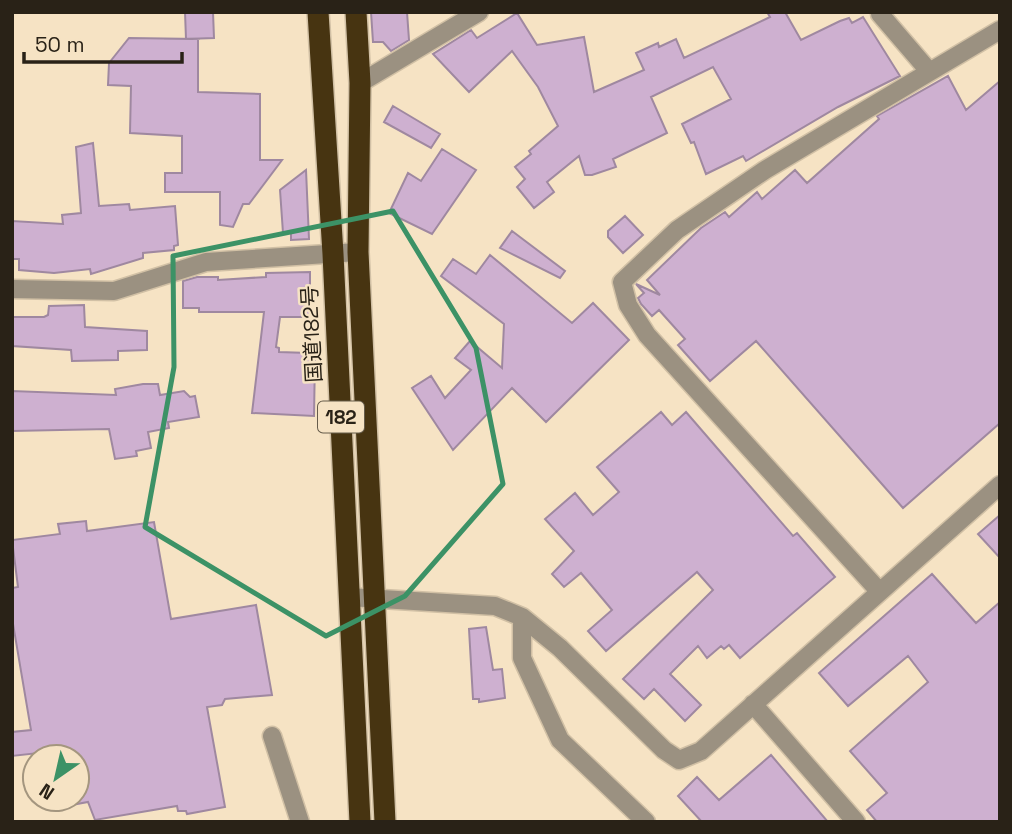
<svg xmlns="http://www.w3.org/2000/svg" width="1012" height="834" viewBox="0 0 1012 834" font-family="'Space Grotesk','Noto Sans JP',sans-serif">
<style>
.building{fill:#ceb0d0;stroke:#9f88a0;stroke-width:2}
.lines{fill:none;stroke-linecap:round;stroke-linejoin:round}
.minor-casing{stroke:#d1c0a5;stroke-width:21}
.highway-casing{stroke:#d1c0a5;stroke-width:24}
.minor{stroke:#9b9181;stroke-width:18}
.highway{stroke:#473411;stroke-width:21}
.marked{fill:none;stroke:#3c9266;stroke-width:5;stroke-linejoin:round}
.labels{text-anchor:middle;stroke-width:5;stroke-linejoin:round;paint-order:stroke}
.shield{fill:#f6e3c4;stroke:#665c4b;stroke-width:2}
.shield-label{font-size:19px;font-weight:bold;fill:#292217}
.street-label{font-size:21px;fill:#292217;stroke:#f6e3c4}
</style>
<rect width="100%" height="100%" fill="#f6e3c4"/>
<path class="building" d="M 185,12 L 213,12 L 214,38 L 186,39 Z
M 371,12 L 407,12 L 409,40 L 391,51 L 383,42 L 373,42 Z
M 767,12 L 785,12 L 801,40 L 840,21 L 849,18 L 852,23 L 863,17 L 900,76 L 838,107 L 746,161 L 743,156 L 706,174 L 694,142 L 691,143 L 682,124 L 731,99 L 713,67 L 651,97 L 667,133 L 613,159 L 616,167 L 592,175 L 585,175 L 579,156 L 547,182 L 554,192 L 534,208 L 517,187 L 525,179 L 515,167 L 531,154 L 529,151 L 558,126 L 538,87 L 512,51 L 469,92 L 433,54 L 471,30 L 477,38 L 517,13 L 537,45 L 584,37 L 594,92 L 644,70 L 636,53 L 658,43 L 659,47 L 676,39 L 684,58 L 770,17 Z
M 129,38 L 198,39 L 198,92 L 260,94 L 260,160 L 282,160 L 249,204 L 243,204 L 233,227 L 220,225 L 220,192 L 165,192 L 165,173 L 182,173 L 182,136 L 130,133 L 131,86 L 108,85 L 109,63 Z
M 948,76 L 966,110 L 1000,81 L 1000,423 L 903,508 L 756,341 L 710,381 L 678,345 L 685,339 L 659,310 L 652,316 L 641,304 L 638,298 L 644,293 L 636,284 L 660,295 L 647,280 L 701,228 L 725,212 L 729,217 L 757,192 L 762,199 L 795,170 L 807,183 L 879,119 L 877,116 Z
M 393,106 L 440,134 L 431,148 L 384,122 Z
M 93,143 L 99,206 L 129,204 L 130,210 L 175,206 L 178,245 L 174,246 L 174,250 L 143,253 L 143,258 L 91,274 L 90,269 L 54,273 L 19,270 L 19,259 L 12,259 L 12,221 L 63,224 L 62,215 L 81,213 L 76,147 Z
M 442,149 L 476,170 L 432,234 L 389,213 L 408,173 L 421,181 Z
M 306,170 L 309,239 L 291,240 L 291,232 L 283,233 L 280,190 Z
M 625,216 L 643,235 L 623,253 L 608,237 L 608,231 Z
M 512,231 L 565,271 L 560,278 L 500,248 Z
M 490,255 L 572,323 L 593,303 L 629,340 L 546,422 L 512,388 L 453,450 L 412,388 L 431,376 L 445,398 L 471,370 L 455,358 L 470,341 L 502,368 L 504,324 L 441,276 L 453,259 L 476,274 Z
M 310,272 L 310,317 L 280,317 L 276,347 L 279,348 L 279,352 L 308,353 L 307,357 L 315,358 L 314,416 L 252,413 L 264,312 L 199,312 L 199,308 L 183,308 L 183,281 L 197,277 L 218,277 L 218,280 L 266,277 L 266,273 Z
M 84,305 L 85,327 L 147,331 L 147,350 L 118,351 L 118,360 L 72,361 L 71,350 L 12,346 L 12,317 L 44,317 L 48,315 L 49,306 Z
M 143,384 L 158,384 L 160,395 L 184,391 L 190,397 L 195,396 L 199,417 L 168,422 L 169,428 L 148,432 L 151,448 L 136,451 L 137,456 L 115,459 L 109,429 L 12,431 L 12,391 L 116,395 L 115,389 Z
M 661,412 L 672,425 L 686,412 L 793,536 L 797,533 L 835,577 L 740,658 L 729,645 L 724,649 L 721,646 L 707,658 L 698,646 L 670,674 L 701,705 L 685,721 L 654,689 L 644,699 L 623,679 L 713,590 L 697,572 L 606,651 L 588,631 L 612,610 L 581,573 L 564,587 L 552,574 L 574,551 L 545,519 L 575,493 L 593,515 L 619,492 L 597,467 Z
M 1000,515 L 1000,558 L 978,534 Z
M 86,521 L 87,531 L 154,522 L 171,619 L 256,605 L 272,695 L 225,699 L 222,705 L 207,707 L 225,807 L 187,814 L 186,811 L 178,811 L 177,806 L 95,820 L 88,802 L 77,804 L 77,757 L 48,757 L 47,752 L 12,756 L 12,732 L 31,730 L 12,618 L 12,588 L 18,587 L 12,540 L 60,534 L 58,524 Z
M 932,574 L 976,623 L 1000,602 L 1000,822 L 877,822 L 867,810 L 887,793 L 850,751 L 928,682 L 908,656 L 848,706 L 819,673 Z
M 486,627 L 493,670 L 502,669 L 505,698 L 479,702 L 479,699 L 473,699 L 469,629 Z
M 771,755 L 828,822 L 702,822 L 678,796 L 697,777 L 719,800 Z"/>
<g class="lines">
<defs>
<path id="minor" d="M 880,14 L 928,70
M 360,83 L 479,12
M 12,289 L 114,291 L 206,262 L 358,252
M 879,591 L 647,335 L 628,305 L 622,282 L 677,230 L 765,170 L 1000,30
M 349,597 L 495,606 L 522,617 L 560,648 L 664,750 L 679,760 L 701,751 L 1000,485
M 522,617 L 522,658 L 560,740 L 646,822
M 753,704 L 856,822
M 272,736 L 300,822"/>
<path id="highway" d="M 318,12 L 333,254 L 360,822
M 356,12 L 360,83 L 358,252 L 385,822"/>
</defs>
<use href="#minor" class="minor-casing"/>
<use href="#highway" class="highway-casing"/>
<use href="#minor" class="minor"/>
<use href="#highway" class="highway"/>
</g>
<path class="marked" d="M 393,211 L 476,348 L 503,484 L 405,596 L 326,636 L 145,527 L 174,367 L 173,256 Z"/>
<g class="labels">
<rect class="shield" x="318" y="401.5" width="46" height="31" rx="5"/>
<g class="shield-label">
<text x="341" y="424">182</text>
</g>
<g class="street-label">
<text transform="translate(312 334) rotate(-93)" y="7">国道182号</text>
</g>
</g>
<rect width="1012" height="834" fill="none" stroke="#292217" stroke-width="28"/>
<g transform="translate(56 778) rotate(214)"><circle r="33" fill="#f6e3c4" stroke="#a4967f" stroke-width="2"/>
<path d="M0-5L12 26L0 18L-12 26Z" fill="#3c9266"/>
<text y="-10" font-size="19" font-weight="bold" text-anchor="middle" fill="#292217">N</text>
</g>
<path d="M24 52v10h158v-10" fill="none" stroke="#292217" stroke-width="3.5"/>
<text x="35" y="52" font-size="21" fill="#292217" stroke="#f6e3c4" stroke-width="5" paint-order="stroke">50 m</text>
</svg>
